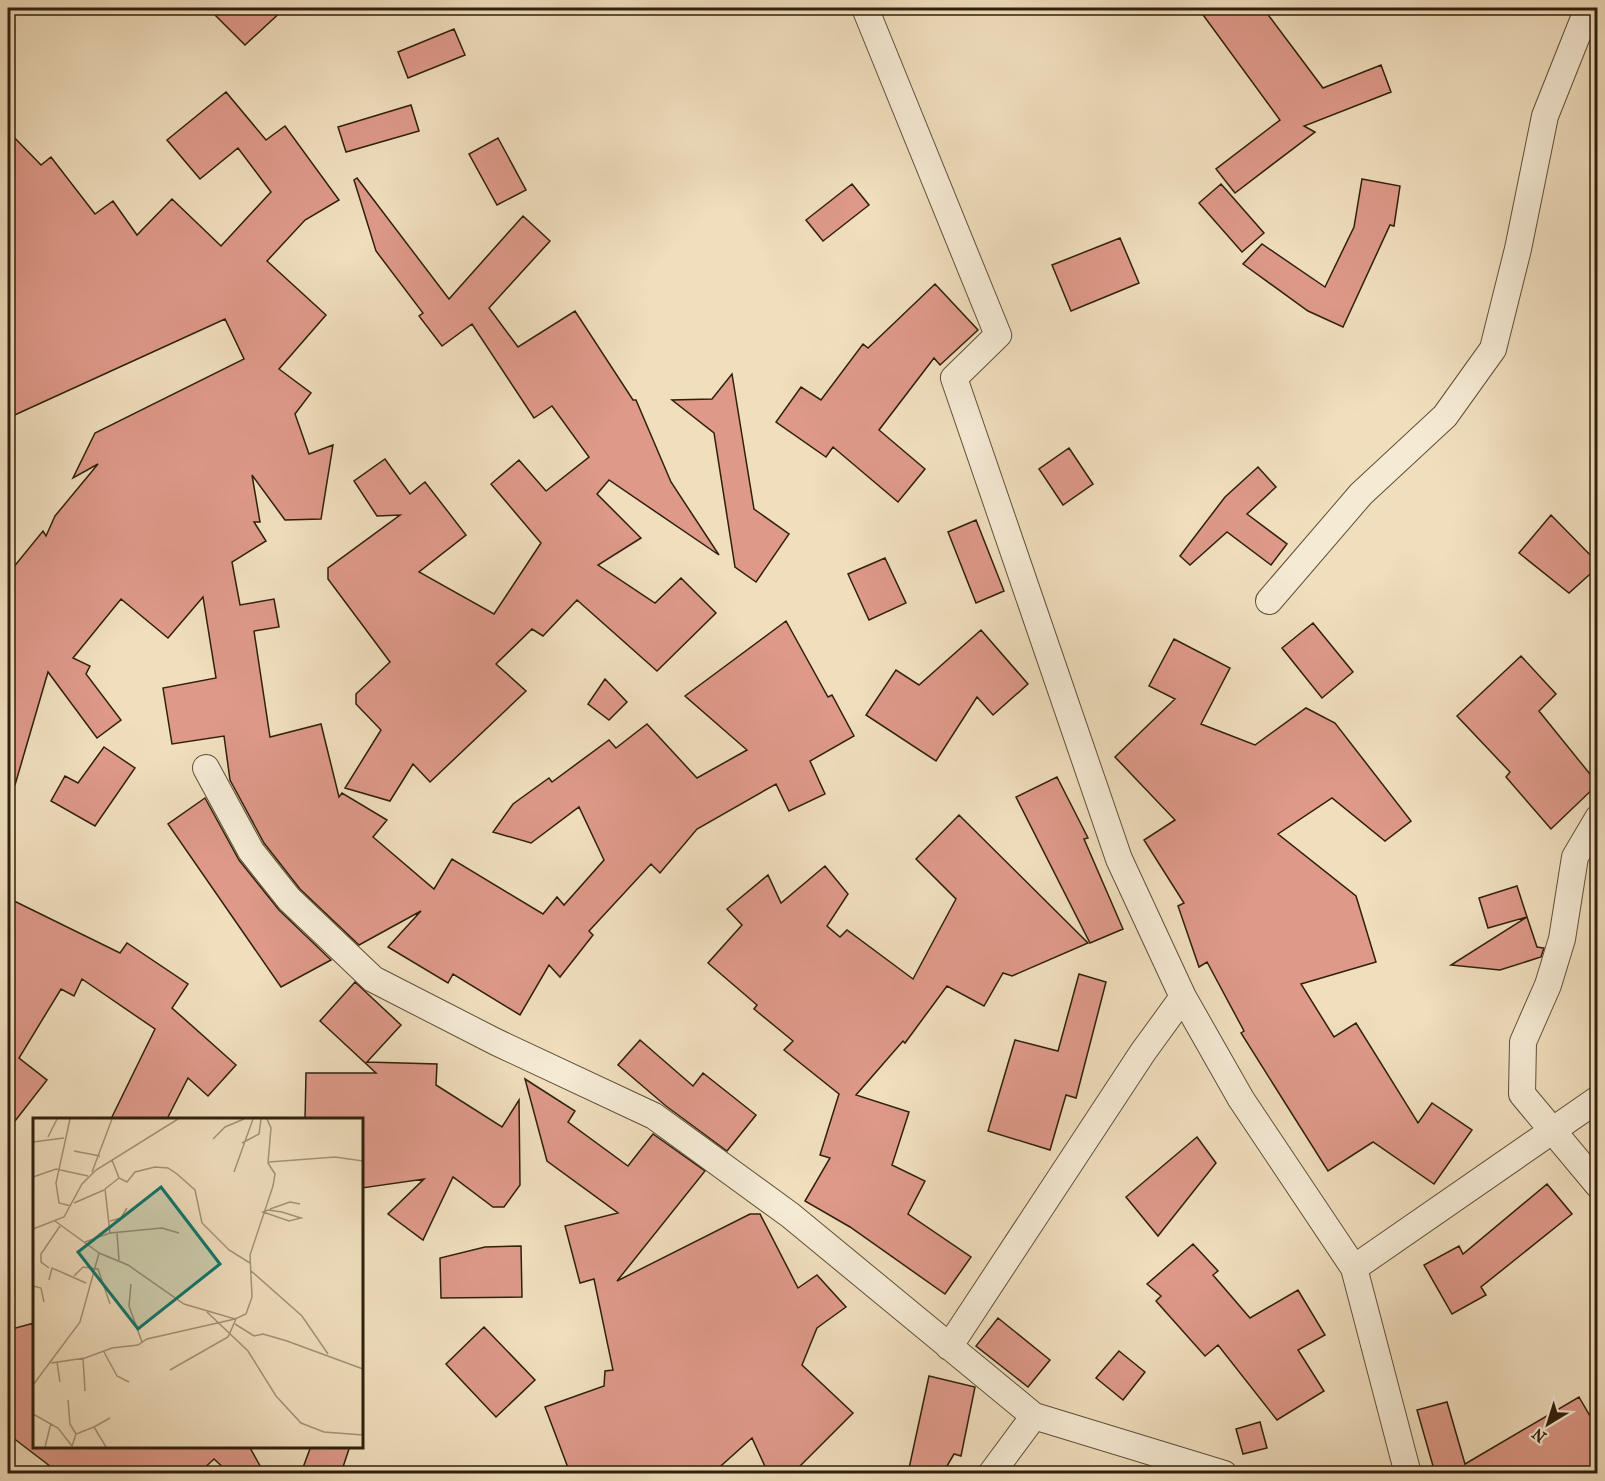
<svg xmlns="http://www.w3.org/2000/svg" width="1605" height="1481" viewBox="0 0 1605 1481" font-family="'IM FELL French Canon',serif">
<style>
.building{fill:#de9989;stroke:#2f200c;stroke-width:1.5}
.lines{fill:none;stroke-linecap:round;stroke-linejoin:round}
.street-casing{stroke:#5f5038;stroke-width:28}
.street{stroke:#f5ead4;stroke-width:26}
.inset-road{fill:none;stroke:#a39276;stroke-width:1.5}
.view{fill:#0f766e;fill-opacity:0.15;stroke:#0f766e;stroke-width:3}
.inset-edge{fill:none;stroke:#2f200c;stroke-width:3}
</style>
<rect width="100%" height="100%" fill="#f0debd"/>
<filter id="stains"><feTurbulence type="fractalNoise" baseFrequency=".00333" numOctaves="4"/><feColorMatrix values="0 0 0 0 .2 0 0 0 0 .09 0 0 0 0 .02 0 0 0 .5 -.17"/></filter>
<radialGradient id="worn" r=".72"><stop offset=".6" stop-color="#630" stop-opacity="0"/><stop offset="1" stop-color="#630" stop-opacity=".3"/></radialGradient>
<path class="building" d="M 208,8 L 285,8 L 245,45 Z
M 1198,8 L 1263,8 L 1323,88 L 1381,65 L 1391,92 L 1304,126 L 1315,132 L 1235,193 L 1216,169 L 1280,120 Z
M 454,29 L 465,55 L 408,78 L 398,52 Z
M 226,92 L 266,140 L 285,126 L 339,200 L 305,220 L 267,261 L 326,315 L 279,369 L 311,393 L 295,414 L 309,454 L 333,445 L 321,519 L 285,520 L 252,475 L 260,522 L 254,522 L 266,541 L 232,562 L 240,605 L 274,599 L 279,627 L 254,631 L 270,737 L 321,724 L 339,797 L 342,793 L 387,820 L 373,837 L 434,889 L 452,859 L 543,914 L 557,897 L 564,905 L 604,860 L 579,807 L 531,843 L 493,832 L 513,804 L 549,778 L 552,782 L 609,740 L 616,748 L 647,724 L 697,778 L 747,750 L 685,696 L 786,621 L 828,697 L 832,695 L 854,736 L 810,761 L 825,794 L 789,811 L 776,784 L 697,829 L 660,873 L 651,864 L 589,931 L 593,935 L 560,977 L 549,965 L 520,1015 L 453,974 L 448,983 L 388,947 L 421,911 L 359,945 L 300,889 L 264,843 L 230,780 L 224,736 L 172,744 L 163,688 L 216,678 L 203,597 L 168,638 L 121,599 L 73,658 L 90,666 L 86,674 L 121,720 L 97,738 L 48,672 L 15,785 L 8,784 L 8,574 L 43,531 L 46,536 L 55,516 L 98,464 L 73,478 L 95,433 L 244,359 L 225,319 L 8,418 L 8,131 L 41,165 L 51,157 L 95,214 L 113,201 L 137,235 L 172,199 L 221,246 L 271,192 L 238,148 L 200,179 L 167,140 Z
M 411,105 L 419,131 L 346,152 L 338,127 Z
M 498,138 L 526,190 L 497,205 L 469,154 Z
M 357,178 L 449,299 L 523,216 L 550,241 L 489,308 L 518,347 L 575,311 L 633,400 L 636,400 L 671,482 L 719,555 L 609,480 L 597,494 L 641,538 L 598,565 L 655,603 L 681,578 L 716,613 L 657,671 L 577,600 L 543,636 L 532,629 L 496,664 L 526,691 L 430,782 L 413,764 L 390,801 L 345,788 L 381,730 L 356,704 L 356,694 L 390,662 L 328,579 L 328,568 L 400,515 L 377,516 L 354,481 L 385,459 L 410,494 L 425,482 L 466,535 L 419,572 L 494,614 L 541,543 L 491,484 L 519,460 L 546,491 L 589,457 L 552,406 L 534,418 L 472,324 L 442,346 L 419,316 L 423,313 L 376,251 L 354,180 Z
M 1362,179 L 1400,186 L 1394,226 L 1390,225 L 1343,327 L 1308,311 L 1243,264 L 1262,244 L 1325,287 L 1354,227 Z
M 852,184 L 869,205 L 823,241 L 806,220 Z
M 1221,184 L 1264,233 L 1242,252 L 1199,203 Z
M 1120,238 L 1139,283 L 1071,311 L 1052,265 Z
M 935,284 L 978,330 L 940,365 L 934,358 L 879,430 L 925,469 L 898,502 L 833,447 L 826,457 L 776,422 L 801,387 L 821,400 L 863,344 L 868,348 Z
M 732,374 L 754,509 L 789,534 L 756,582 L 735,567 L 714,433 L 672,400 L 712,399 Z
M 1069,448 L 1093,484 L 1063,505 L 1039,469 Z
M 1258,467 L 1276,487 L 1247,514 L 1287,544 L 1271,565 L 1227,532 L 1190,565 L 1180,556 L 1225,497 Z
M 1551,515 L 1598,563 L 1598,567 L 1569,593 L 1519,553 Z
M 976,520 L 1004,591 L 976,603 L 948,532 Z
M 885,558 L 906,603 L 869,620 L 848,574 Z
M 1313,623 L 1353,672 L 1322,698 L 1282,648 Z
M 981,630 L 1028,684 L 993,715 L 977,697 L 936,761 L 866,715 L 896,670 L 919,685 Z
M 1174,639 L 1230,668 L 1201,724 L 1255,745 L 1306,708 L 1335,723 L 1411,821 L 1385,841 L 1332,798 L 1278,834 L 1356,896 L 1376,962 L 1301,984 L 1334,1037 L 1356,1023 L 1418,1123 L 1432,1103 L 1472,1130 L 1434,1184 L 1373,1142 L 1328,1171 L 1241,1033 L 1244,1031 L 1207,962 L 1199,967 L 1178,906 L 1184,903 L 1144,840 L 1175,820 L 1115,757 L 1175,699 L 1149,686 Z
M 1521,656 L 1556,694 L 1539,711 L 1598,784 L 1551,829 L 1506,777 L 1510,772 L 1457,716 Z
M 605,679 L 627,702 L 609,720 L 588,704 Z
M 104,747 L 135,768 L 95,826 L 51,801 L 65,776 L 78,783 Z
M 1057,777 L 1088,838 L 1084,839 L 1123,929 L 1090,943 L 1016,797 Z
M 205,798 L 239,860 L 279,910 L 331,960 L 281,987 L 168,824 Z
M 959,815 L 1088,943 L 1012,976 L 1003,973 L 984,1006 L 947,986 L 905,1043 L 903,1041 L 856,1095 L 909,1112 L 892,1165 L 925,1181 L 908,1214 L 971,1257 L 945,1294 L 850,1227 L 805,1201 L 830,1158 L 820,1155 L 839,1094 L 784,1050 L 793,1041 L 754,1009 L 757,1005 L 708,963 L 742,925 L 727,909 L 768,875 L 781,903 L 825,866 L 848,894 L 827,926 L 840,937 L 847,930 L 913,979 L 956,899 L 916,859 Z
M 1517,886 L 1527,917 L 1488,928 L 1479,898 Z
M 8,898 L 120,953 L 127,943 L 188,984 L 172,1008 L 236,1065 L 208,1096 L 188,1078 L 167,1119 L 111,1119 L 155,1029 L 82,979 L 74,996 L 61,989 L 19,1058 L 47,1080 L 8,1130 Z
M 1527,917 L 1537,947 L 1544,948 L 1541,957 L 1500,970 L 1451,965 Z
M 1079,974 L 1106,982 L 1076,1098 L 1066,1095 L 1050,1150 L 988,1131 L 1015,1040 L 1058,1051 Z
M 355,982 L 401,1025 L 367,1062 L 437,1064 L 436,1085 L 502,1127 L 519,1100 L 520,1185 L 504,1207 L 493,1207 L 453,1177 L 423,1240 L 388,1214 L 424,1179 L 362,1188 L 362,1119 L 305,1119 L 306,1073 L 376,1073 L 320,1021 Z
M 640,1040 L 693,1086 L 703,1073 L 756,1115 L 727,1151 L 666,1106 L 618,1065 Z
M 525,1079 L 575,1111 L 568,1122 L 628,1166 L 653,1134 L 705,1171 L 617,1281 L 750,1214 L 760,1214 L 798,1288 L 817,1275 L 846,1307 L 817,1328 L 802,1365 L 853,1413 L 793,1473 L 768,1473 L 752,1438 L 713,1473 L 570,1473 L 545,1407 L 604,1386 L 605,1371 L 613,1370 L 594,1279 L 580,1283 L 565,1226 L 618,1213 L 547,1161 Z
M 1197,1137 L 1216,1163 L 1158,1236 L 1126,1197 Z
M 1547,1184 L 1572,1214 L 1481,1287 L 1486,1295 L 1452,1314 L 1424,1265 L 1459,1246 L 1463,1254 Z
M 1193,1244 L 1218,1271 L 1213,1275 L 1250,1318 L 1298,1290 L 1325,1335 L 1298,1350 L 1324,1391 L 1277,1420 L 1218,1345 L 1205,1356 L 1156,1301 L 1161,1296 L 1147,1284 Z
M 521,1246 L 522,1297 L 441,1298 L 440,1258 L 485,1247 Z
M 998,1318 L 1050,1360 L 1028,1387 L 976,1346 Z
M 34,1323 L 34,1446 L 249,1446 L 264,1473 L 229,1473 L 214,1459 L 199,1473 L 59,1473 L 8,1434 L 8,1330 Z
M 484,1327 L 535,1380 L 496,1417 L 446,1364 Z
M 1119,1351 L 1145,1372 L 1123,1400 L 1096,1378 Z
M 929,1376 L 975,1387 L 961,1456 L 954,1454 L 943,1473 L 908,1473 Z
M 1579,1397 L 1598,1430 L 1598,1473 L 1435,1473 L 1417,1410 L 1447,1402 L 1465,1464 Z
M 1260,1422 L 1267,1448 L 1243,1454 L 1236,1429 Z
M 311,1446 L 350,1446 L 341,1473 L 301,1473 Z"/>
<g class="lines">
<defs>
<path id="street" d="M 865,8 L 998,335 L 954,378 L 1119,859 L 1183,997 L 1241,1099 L 1354,1268
M 1269,601 L 1361,494 L 1445,416 L 1493,349 L 1518,249 L 1545,116 L 1588,8
M 206,768 L 251,851 L 289,899 L 373,979 L 496,1042 L 654,1116 L 790,1215 L 1034,1416 L 1224,1474
M 1598,818 L 1575,857 L 1562,939 L 1548,985 L 1523,1042 L 1522,1094 L 1598,1185
M 949,1347 L 1143,1052 L 1183,997
M 991,1474 L 1034,1416
M 1408,1474 L 1354,1268 L 1598,1099"/>
</defs>
<use href="#street" class="street-casing"/>
<use href="#street" class="street"/>
</g>
<g transform="translate(33 1118)">
<rect width="330" height="330" fill="#f0debd"/>
<path class="inset-road" d="M 37,1 L 23,65 L 26,85 L 38,88M 15,19 L 24,1M 180,21 L 192,9 L 211,1M 0,24 L 31,20M 209,25 L 226,16 L 228,1M 41,33 L 67,38M 79,42 L 86,60 L 94,64 L 102,54 L 122,49 L 135,50 L 144,56 L 162,72 L 169,105 L 196,132 L 217,145M 236,44 L 302,39 L 330,43M 59,54 L 79,1M 201,54 L 220,1M 0,59 L 23,51 L 55,58M 41,85 L 71,72M 237,91 L 257,84 L 267,86M 235,92 L 249,94 L 268,100 L 256,103 L 230,94 ZM 77,103 L 88,100 L 94,90M 0,111 L 31,99 L 49,66 L 63,52 L 145,1M 77,115 L 72,71 L 86,60M 84,115 L 86,142M 52,124 L 77,115 L 129,110 L 146,115M 66,135 L 95,147 L 151,186 L 202,201 L 213,196 L 219,179 L 217,137 L 240,68 L 242,56 L 235,45 L 238,10 L 234,1M 16,150 L 8,144 L 8,136 L 27,108M 217,152 L 269,198 L 295,236M 41,158 L 50,149 L 65,151 L 77,186M 16,162 L 19,150 L 53,165M 98,166 L 96,188 L 109,224M 0,168 L 8,170 L 11,184M 174,194 L 215,233 L 243,278 L 268,305 L 291,314 L 330,317M 202,206 L 221,218 L 230,216 L 254,223 L 330,251M 71,234 L 84,258 L 96,264M 50,240 L 52,273M 24,244 L 27,264M 18,245 L 52,240 L 79,230 L 105,227 L 114,221 L 202,201M 137,252 L 195,219 L 203,201M 0,267 L 47,204 L 66,135 L 22,103M 35,282 L 37,306 L 43,316M 0,296 L 25,310 L 39,328M 61,309 L 77,300M 39,328 L 43,316 L 61,309 L 73,329M 12,329 L 18,305"/>
<path class="view" d="M 128,69 L 187,146 L 105,211 L 45,134 Z"/>
<rect width="330" height="330" class="inset-edge"/>
</g>
<rect width="1605" height="1481" fill="none" stroke="#f0debd" stroke-width="30"/>
<rect x="9" y="9" width="1587" height="1463" fill="none" stroke="#2f200c" stroke-width="3"/>
<rect x="15" y="15" width="1575" height="1451" fill="none" stroke="#2f200c" stroke-width="1.5"/>
<g transform="translate(1548 1424) rotate(218)" stroke="#f5ead4" stroke-width="4.5" paint-order="stroke">
<path d="M0-4.5L10 22L0 15L-10 22Z" fill="#2f200c"/>
<text y="-9" font-size="16" font-weight="bold" text-anchor="middle" fill="#2f200c">N</text>
</g>
<rect width="100%" height="100%" filter="url(#stains)"/>
<rect width="100%" height="100%" fill="url(#worn)"/>
</svg>
